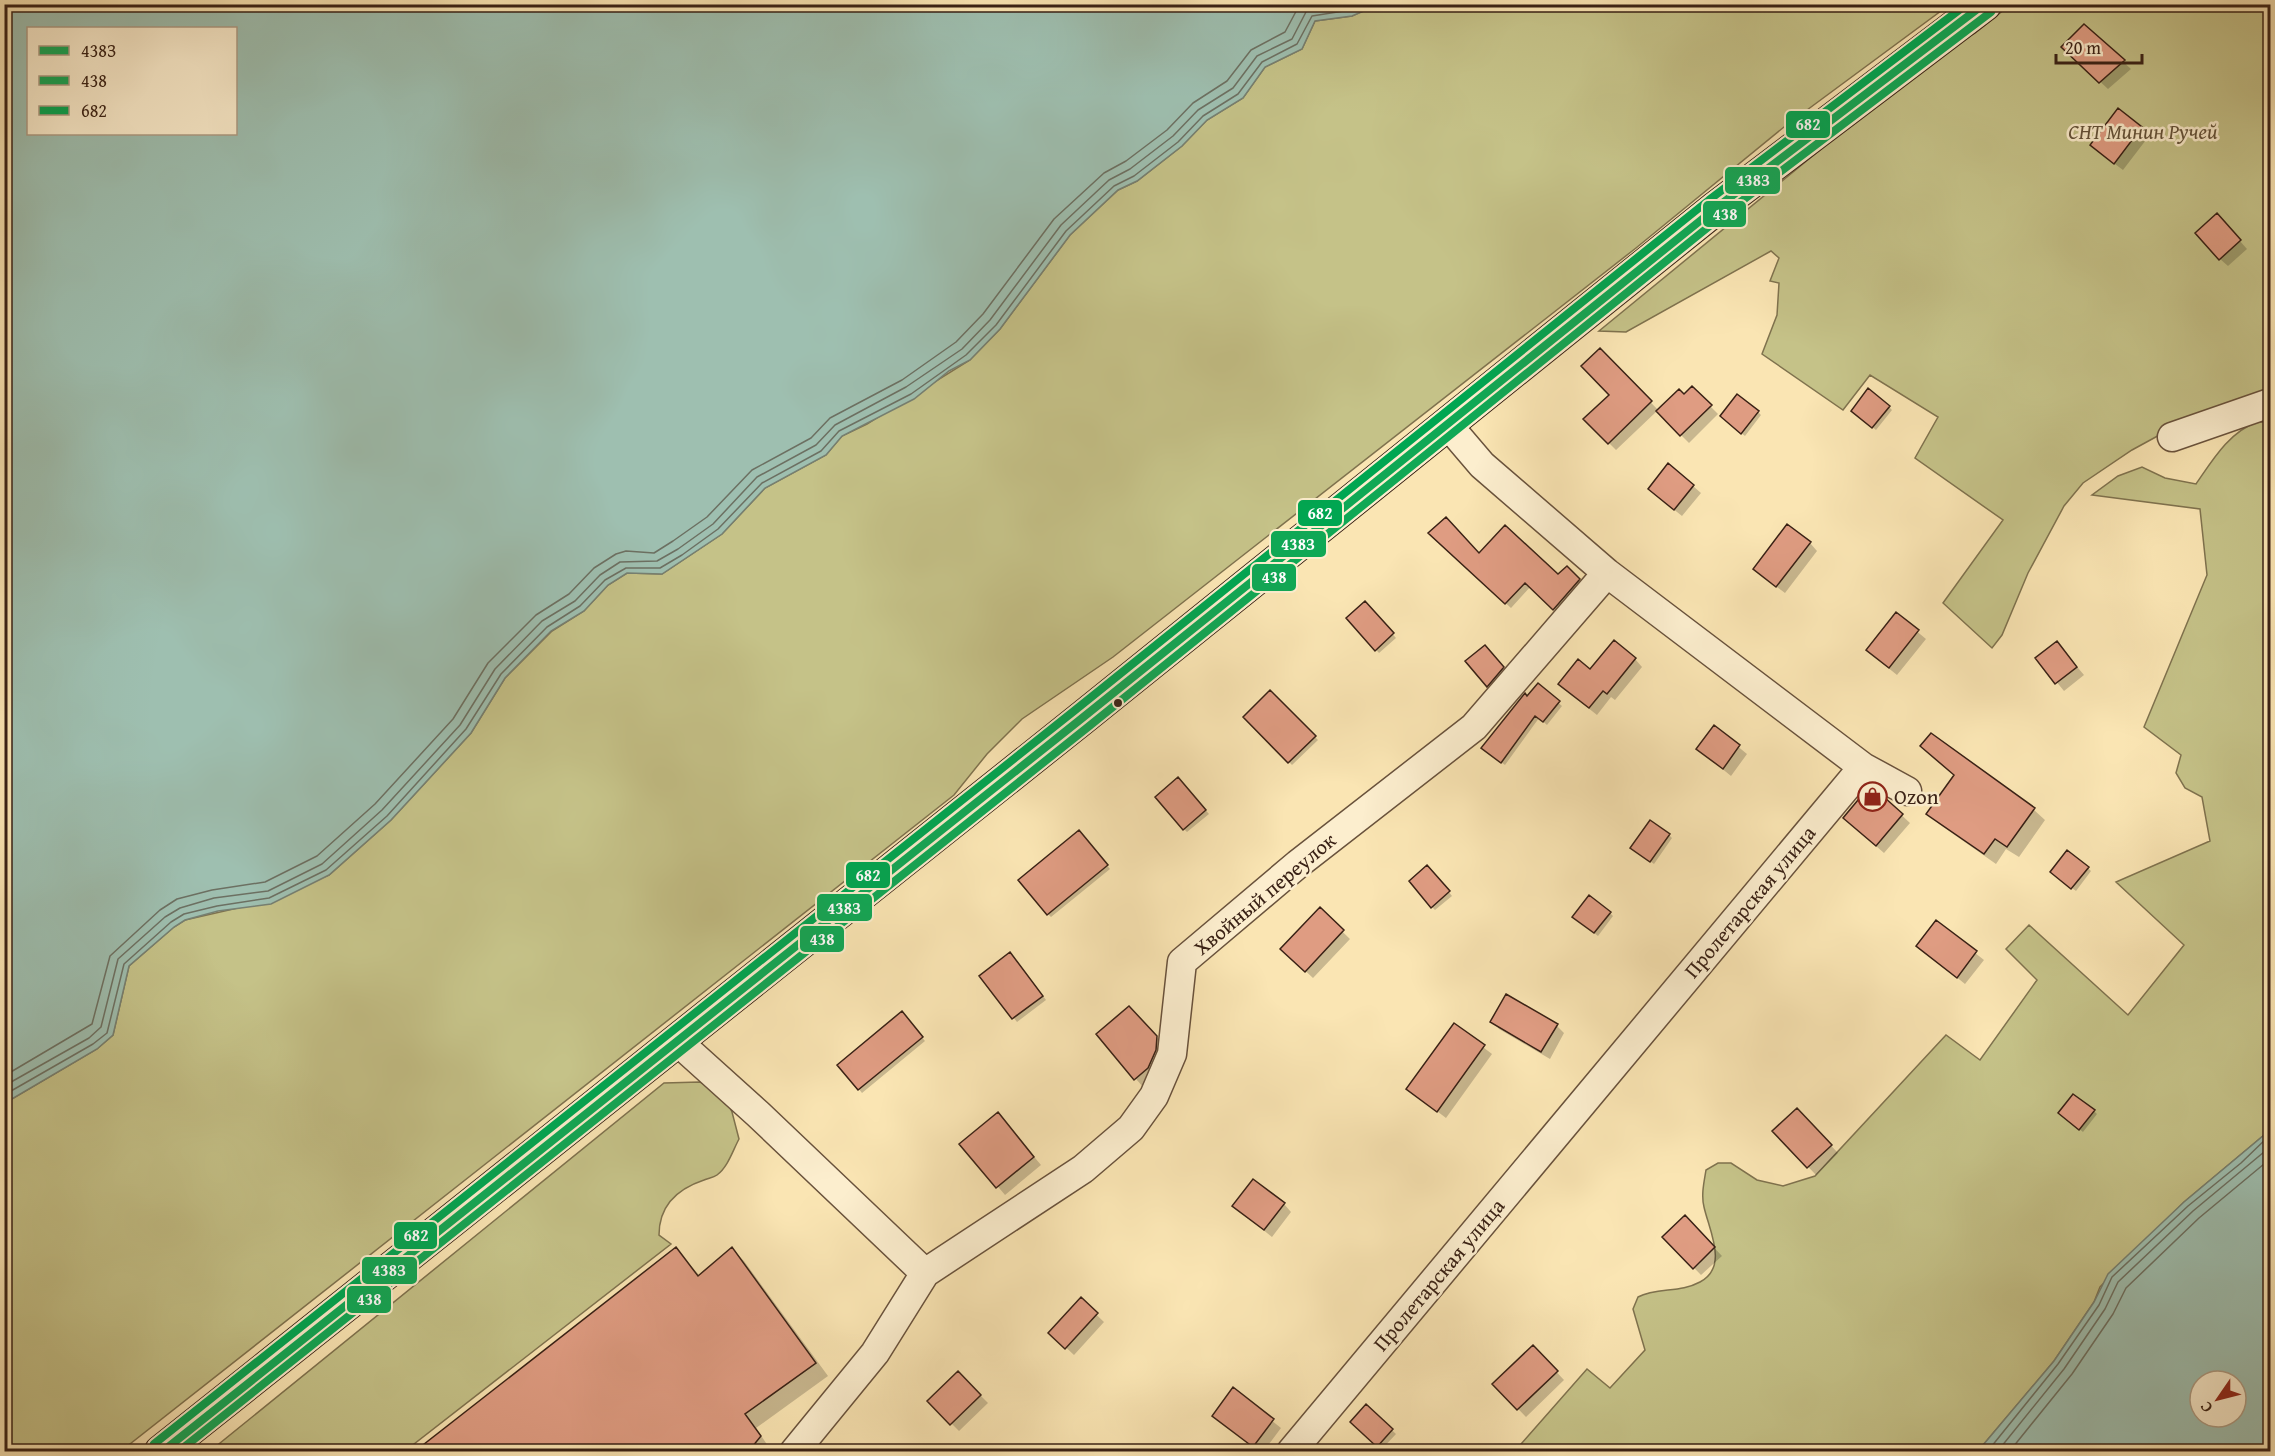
<svg xmlns="http://www.w3.org/2000/svg" width="2275" height="1456" viewBox="0 0 2275 1456" font-family="'Gentium Book Plus',serif">
<style>
.green{fill:#c5c288;stroke:#7f724e;stroke-width:1.5}
.water{fill:#9ebfb0;stroke:#768072;stroke-width:1.5;fill-rule:evenodd}
.shadow{fill:#0003}
.lines{fill:none;stroke-linecap:round;stroke-linejoin:round}
.shore{stroke:#6c7062;stroke-width:1.5}
.building{fill:#df9c82;stroke:#392115;stroke-width:1.5}
.street-casing{stroke:#69523c;stroke-width:31}
.secondary-casing{stroke:#392115;stroke-width:35}
.street{stroke:#fceece;stroke-width:28}
.secondary{stroke:#fceece;stroke-width:33}
.bus-1-casing{stroke:#fceece;stroke-width:12}
.bus-2-casing{stroke:#fceece;stroke-width:12}
.bus-3-casing{stroke:#fceece;stroke-width:12}
.bus-1{stroke:#10a855;stroke-width:8}
.bus-2{stroke:#10a855;stroke-width:8}
.bus-3{stroke:#00a651;stroke-width:8}
.bus-dot{fill:#392115;stroke:#fceece;stroke-width:2}
.labels{text-anchor:middle;stroke-width:5;stroke-linejoin:round;paint-order:stroke}
.park-label{font-size:21px;font-style:italic;fill:#635138;stroke:#fceece}
.poi-label{font-size:21px;fill:#392115;stroke:#fceece;text-anchor:start}
.street-label{font-size:21px;fill:#392115;stroke:#fceece}
.line-badge{stroke:#fceece;stroke-width:2}
.badge-label{font-size:16px;text-anchor:middle;font-weight:bold;fill:#fff}
</style>
<rect width="100%" height="100%" fill="#fae5b3"/>
<filter id="stains"><feTurbulence type="fractalNoise" baseFrequency=".00333" numOctaves="4"/><feColorMatrix values="0 0 0 0 .2 0 0 0 0 .09 0 0 0 0 .02 0 0 0 .5 -.17"/></filter>
<radialGradient id="worn" r=".72"><stop offset=".6" stop-color="#630" stop-opacity="0"/><stop offset="1" stop-color="#630" stop-opacity=".3"/></radialGradient>
<path class="green" d="M 1378,4 L 1949,5 L 1784,127 L 1636,248 L 1113,657 L 1022,719 L 987,754 L 954,795 L 121,1451 L 5,1452 L 5,1103 L 97,1049 L 113,1035 L 129,966 L 174,927 L 185,920 L 242,907 L 329,875 L 391,820 L 471,733 L 505,678 L 552,631 L 584,611 L 608,585 L 627,573 L 662,574 L 722,534 L 765,488 L 826,455 L 842,436 L 867,424 L 970,360 L 1000,329 L 1070,235 L 1118,190 L 1137,181 L 1182,146 L 1207,120 L 1243,98 L 1265,67 L 1302,49 L 1315,21 L 1352,16 Z
M 2010,5 L 2270,5 L 2270,397 L 2185,421 L 2132,450 L 2083,483 L 2064,506 L 2028,573 L 2002,635 L 1992,648 L 1943,603 L 2003,520 L 1915,458 L 1938,417 L 1870,375 L 1843,410 L 1762,354 L 1777,315 L 1779,283 L 1770,281 L 1779,258 L 1771,251 L 1626,332 L 1599,331 L 1942,50 L 1975,33 Z
M 2257,422 L 2270,422 L 2270,1123 L 2264,1135 L 2184,1202 L 2100,1287 L 2094,1302 L 2054,1361 L 1978,1451 L 1514,1452 L 1587,1369 L 1610,1388 L 1645,1350 L 1633,1309 L 1638,1297 C 1657,1287 1680,1293 1700,1282 C 1729,1267 1709,1230 1704,1207 C 1701,1195 1704,1182 1706,1170 L 1718,1163 L 1731,1163 L 1757,1180 L 1783,1186 L 1815,1176 L 1946,1035 L 1980,1060 L 2037,980 L 2006,949 L 2029,925 L 2128,1015 L 2184,945 L 2116,882 L 2210,841 L 2202,797 L 2185,788 L 2176,773 L 2181,755 L 2144,727 L 2207,575 L 2200,509 L 2092,495 L 2118,476 L 2142,467 L 2165,478 L 2196,484 C 2212,461 2229,432 2257,422 Z
M 700,1082 L 723,1093 L 732,1112 L 739,1139 C 733,1150 728,1167 717,1175 C 713,1178 708,1178 704,1180 C 677,1189 659,1206 659,1235 L 671,1244 L 405,1451 L 209,1452 L 664,1083 Z"/>
<path class="water" d="M 5,4 L 1378,4 L 1378,5 L 1352,16 L 1315,21 L 1302,49 L 1265,67 L 1243,98 L 1207,120 L 1182,146 L 1137,181 L 1118,190 L 1070,235 L 1000,329 L 970,360 L 949,371 L 914,399 L 842,436 L 826,455 L 765,488 L 722,534 L 662,574 L 627,573 L 608,585 L 584,611 L 551,631 L 505,678 L 471,733 L 391,820 L 329,875 L 271,904 L 218,911 L 185,920 L 174,927 L 129,966 L 113,1035 L 97,1049 L 5,1103 ZM 28,28 L 236,28 L 236,134 L 28,134 Z
M 2270,1123 L 2270,1451 L 1978,1451 L 2054,1361 L 2094,1302 L 2108,1274 L 2184,1202 L 2251,1146 L 2264,1135 ZM 2200,1381 L 2236,1381 L 2236,1417 L 2200,1417 Z"/>
<path class="shadow" d="M 2084,26 L 2131,69 L 2108,89 L 2063,47 Z
M 2118,110 L 2149,136 L 2123,170 L 2099,152 Z
M 2224,223 L 2247,249 L 2228,266 L 2220,259 Z
M 1600,350 L 1659,411 L 1685,396 L 1692,388 L 1718,414 L 1689,443 L 1657,411 L 1616,450 L 1585,419 L 1611,395 Z
M 1889,407 L 1892,410 L 1876,430 L 1856,414 Z
M 1758,412 L 1761,415 L 1745,436 L 1725,420 Z
M 1693,486 L 1701,493 L 1682,516 L 1657,496 Z
M 1430,533 L 1479,555 L 1558,576 L 1567,568 L 1584,585 L 1559,614 L 1531,586 L 1511,608 Z
M 1810,543 L 1817,551 L 1785,593 L 1762,576 Z
M 1365,603 L 1396,638 L 1379,653 L 1348,619 Z
M 1897,615 L 1926,639 L 1897,675 L 1876,658 Z
M 2057,643 L 2084,675 L 2064,691 L 2037,658 Z
M 1489,650 L 1506,672 L 1491,689 L 1467,661 Z
M 1635,659 L 1642,667 L 1615,700 L 1611,697 L 1597,715 L 1568,692 L 1590,672 Z
M 1538,685 L 1562,706 L 1547,725 L 1539,718 L 1505,765 L 1486,751 Z
M 1270,692 L 1318,740 L 1292,765 L 1245,717 Z
M 1714,727 L 1747,754 L 1731,776 L 1698,749 Z
M 1931,736 L 2034,810 L 2045,820 L 2019,857 L 2006,849 L 1996,864 L 1939,824 L 1928,813 L 1955,776 L 1933,757 Z
M 1181,782 L 1209,814 L 1187,832 L 1184,829 Z
M 1883,798 L 1910,823 L 1884,853 L 1852,825 Z
M 1082,835 L 1110,869 L 1051,917 L 1048,914 Z
M 1669,835 L 1672,838 L 1654,864 L 1636,851 Z
M 2088,868 L 2091,871 L 2076,891 L 2055,875 Z
M 1431,870 L 1452,896 L 1435,910 L 1432,907 Z
M 1320,910 L 1350,939 L 1313,978 L 1282,949 Z
M 1610,913 L 1613,916 L 1598,936 L 1577,920 Z
M 1936,922 L 1984,960 L 1965,984 L 1918,946 Z
M 1014,957 L 1046,1000 L 1017,1022 L 981,976 Z
M 1129,1008 L 1164,1045 L 1143,1087 L 1098,1035 Z
M 905,1017 L 925,1041 L 862,1093 L 839,1065 Z
M 1492,1021 L 1557,1026 L 1564,1033 L 1550,1059 L 1499,1029 Z
M 1454,1025 L 1492,1054 L 1446,1118 L 1408,1089 Z
M 1797,1110 L 1838,1153 L 1816,1175 L 1774,1131 Z
M 2094,1111 L 2097,1114 L 2083,1132 L 2064,1117 Z
M 1005,1122 L 1041,1165 L 1005,1195 L 962,1144 Z
M 1284,1204 L 1291,1212 L 1272,1237 L 1242,1213 Z
M 1685,1217 L 1722,1256 L 1701,1275 L 1664,1237 Z
M 676,1249 L 700,1276 L 732,1249 L 744,1261 L 828,1376 L 756,1428 L 772,1452 L 417,1452 Z
M 1081,1300 L 1104,1322 L 1074,1355 L 1058,1340 Z
M 1533,1347 L 1564,1380 L 1526,1417 L 1494,1384 Z
M 958,1373 L 988,1403 L 959,1431 L 929,1401 Z
M 1233,1390 L 1281,1428 L 1263,1452 L 1258,1452 L 1214,1416 Z
M 1366,1406 L 1396,1434 L 1382,1449 L 1352,1422 Z"/>
<g class="lines">
<path class="shore" d="M 4,1076 L 92,1024 L 110,956 L 160,910 L 177,899 L 212,890 L 265,882 L 317,856 L 375,804 L 453,719 L 488,663 L 536,615 L 569,594 L 594,568 L 616,554 L 626,551 L 654,553 L 673,541 L 707,517 L 752,470 L 811,438 L 830,418 L 902,380 L 956,342 L 983,314 L 1054,219 L 1104,173 L 1126,161 L 1167,130 L 1193,103 L 1227,81 L 1251,50 L 1285,32 L 1300,4
M 4,1086 L 89,1038 L 101,1027 L 118,959 L 165,917 L 180,908 L 214,898 L 268,891 L 322,864 L 382,810 L 460,725 L 495,669 L 542,621 L 575,601 L 600,575 L 620,562 L 657,561 L 678,549 L 713,524 L 757,477 L 816,445 L 835,425 L 906,387 L 962,349 L 990,320 L 1061,225 L 1109,180 L 1130,169 L 1173,136 L 1198,110 L 1233,88 L 1257,56 L 1292,39 L 1307,10 L 1336,4
M 4,1095 L 93,1044 L 107,1033 L 124,964 L 171,922 L 184,914 L 217,906 L 269,898 L 326,870 L 387,816 L 466,729 L 501,674 L 547,627 L 580,606 L 605,580 L 626,568 L 660,568 L 682,555 L 718,529 L 762,483 L 821,451 L 839,431 L 911,394 L 966,355 L 996,325 L 1066,231 L 1114,186 L 1134,176 L 1178,142 L 1203,116 L 1238,94 L 1262,62 L 1297,44 L 1312,16 L 1350,10 L 1363,4
M 1987,1452 L 2058,1364 L 2099,1305 L 2112,1277 L 2188,1206 L 2241,1163 L 2270,1135
M 1997,1452 L 2064,1369 L 2105,1309 L 2118,1282 L 2193,1211 L 2270,1147
M 2009,1452 L 2072,1374 L 2113,1314 L 2126,1288 L 2199,1218 L 2270,1159"/>
</g>
<path class="building" d="M 2084,24 L 2125,60 L 2099,83 L 2061,47 Z
M 2118,108 L 2142,127 L 2114,164 L 2090,145 Z
M 2217,213 L 2241,240 L 2219,260 L 2195,233 Z
M 1600,348 L 1652,401 L 1608,444 L 1583,419 L 1609,395 L 1581,366 Z
M 1692,386 L 1712,405 L 1680,436 L 1656,411 L 1679,389 L 1684,394 Z
M 1868,388 L 1890,406 L 1872,428 L 1851,411 Z
M 1737,394 L 1759,411 L 1741,434 L 1720,416 Z
M 1668,463 L 1694,485 L 1674,510 L 1648,489 Z
M 1446,517 L 1479,553 L 1505,525 L 1558,574 L 1567,566 L 1580,579 L 1553,610 L 1525,583 L 1505,604 L 1428,533 Z
M 1787,524 L 1811,542 L 1776,587 L 1753,569 Z
M 1365,601 L 1394,633 L 1375,651 L 1346,618 Z
M 1896,612 L 1919,630 L 1889,668 L 1866,650 Z
M 1614,640 L 1636,658 L 1607,694 L 1603,691 L 1589,708 L 1558,684 L 1578,659 L 1590,669 Z
M 2057,641 L 2077,667 L 2055,684 L 2035,658 Z
M 1485,645 L 1504,667 L 1487,687 L 1465,661 Z
M 1538,683 L 1560,701 L 1543,722 L 1535,716 L 1501,763 L 1481,748 L 1525,693 L 1527,696 Z
M 1270,690 L 1316,736 L 1288,763 L 1243,717 Z
M 1714,725 L 1740,745 L 1723,769 L 1696,749 Z
M 1931,733 L 2035,808 L 2007,847 L 1995,839 L 1984,854 L 1926,814 L 1954,775 L 1920,746 Z
M 1178,777 L 1206,810 L 1183,830 L 1155,797 Z
M 1868,788 L 1884,797 L 1903,814 L 1876,846 L 1843,818 Z
M 1650,820 L 1670,834 L 1650,862 L 1630,848 Z
M 1079,830 L 1108,865 L 1047,915 L 1018,880 Z
M 2067,850 L 2089,867 L 2071,889 L 2050,872 Z
M 1427,865 L 1450,891 L 1431,908 L 1409,881 Z
M 1589,895 L 1611,912 L 1594,933 L 1572,917 Z
M 1320,907 L 1344,930 L 1305,972 L 1280,949 Z
M 1936,920 L 1977,951 L 1957,978 L 1916,946 Z
M 1010,952 L 1043,996 L 1012,1019 L 979,976 Z
M 1506,994 L 1558,1024 L 1541,1052 L 1490,1022 Z
M 1129,1006 L 1157,1036 L 1156,1050 L 1148,1068 L 1134,1080 L 1096,1034 Z
M 902,1011 L 923,1037 L 858,1090 L 837,1065 Z
M 1454,1023 L 1485,1045 L 1437,1112 L 1406,1089 Z
M 2073,1094 L 2095,1110 L 2079,1130 L 2058,1113 Z
M 1797,1108 L 1832,1145 L 1807,1168 L 1772,1131 Z
M 998,1112 L 1034,1157 L 996,1188 L 959,1144 Z
M 1253,1179 L 1285,1203 L 1264,1230 L 1232,1206 Z
M 1685,1215 L 1715,1247 L 1693,1269 L 1662,1237 Z
M 676,1247 L 698,1276 L 732,1247 L 816,1363 L 745,1414 L 761,1436 L 748,1452 L 414,1452 Z
M 1081,1297 L 1098,1313 L 1065,1349 L 1048,1333 Z
M 1533,1345 L 1558,1371 L 1517,1410 L 1492,1384 Z
M 958,1371 L 981,1395 L 950,1425 L 927,1401 Z
M 1233,1387 L 1274,1419 L 1253,1447 L 1212,1416 Z
M 1366,1404 L 1393,1429 L 1377,1447 L 1350,1422 Z"/>
<g class="lines">
<defs>
<path id="street" d="M 1447,424 L 1482,465 L 1607,573 L 1863,767 L 1907,791
M 2172,437 L 2270,403
M 677,1041 L 758,1114 L 925,1273
M 794,1452 L 875,1353 L 925,1273 L 1083,1169 L 1131,1128 L 1154,1096 L 1172,1054 L 1182,962 L 1298,864 L 1474,727 L 1607,573
M 1291,1452 L 1863,767"/>
<path id="secondary" d="M 161,1452 L 1081,719 L 1716,208 L 1985,4"/>
</defs>
<use href="#street" class="street-casing"/>
<use href="#secondary" class="secondary-casing"/>
<use href="#street" class="street"/>
<use href="#secondary" class="secondary"/>
<defs>
<path id="bus-1" d="M 162,1452 L 1081,719 L 1716,208 L 1984,4"/>
<path id="bus-2" d="M 178,1452 L 1088,727 L 1722,216 L 1991,12"/>
<path id="bus-3" d="M 154,1444 L 1074,711 L 1709,200 L 1967,4"/>
</defs>
<use href="#bus-1" class="bus-1-casing"/>
<use href="#bus-2" class="bus-2-casing"/>
<use href="#bus-3" class="bus-3-casing"/>
<use href="#bus-1" class="bus-1"/>
<use href="#bus-2" class="bus-2"/>
<use href="#bus-3" class="bus-3"/>
</g>
<defs>
<symbol id="shop-ring" viewBox="-11 -11 22 22"><circle r="9.5" fill="#fceece" stroke="#8f2418" stroke-width="1.5"/><path d="M-5-2.5h2.3a2.7 3.5 0 0 1 5.4 0H5L5.5 6h-11ZM-1.5-2.5h3a1.5 2.3 0 0 0-3 0Z" fill="#8f2418"/></symbol>
</defs>
<g fill-rule="evenodd">
<use href="#shop-ring" x="1856" y="780" width="33" height="33"/>
</g>
<circle class="bus-dot" cx="1118" cy="703" r="5"/>
<g class="labels">
<g class="park-label">
<text x="2143" y="139">СНТ Минин Ручей</text>
</g>
<g class="poi-label">
<text x="1894" y="804">Ozon</text>
</g>
<g class="street-label">
<text transform="translate(1265 894) rotate(-40)" y="7">Хвойный переулок</text>
<text transform="translate(1750 902) rotate(-50)" y="7">Пролетарская улица</text>
<text transform="translate(1439 1275) rotate(-50)" y="7">Пролетарская улица</text>
</g>
</g>
<g class="line-badge">
<rect x="1785" y="110" width="46" height="29" rx="6" fill="#00a651"/>
<rect x="1724" y="166" width="57" height="29" rx="6" fill="#10a855"/>
<rect x="1702" y="200" width="45" height="28" rx="6" fill="#10a855"/>
<rect x="1297" y="499" width="46" height="28" rx="6" fill="#00a651"/>
<rect x="1270" y="530" width="57" height="28" rx="6" fill="#10a855"/>
<rect x="1251" y="563" width="46" height="29" rx="6" fill="#10a855"/>
<rect x="845" y="861" width="46" height="28" rx="6" fill="#00a651"/>
<rect x="816" y="893" width="57" height="29" rx="6" fill="#10a855"/>
<rect x="799" y="925" width="46" height="28" rx="6" fill="#10a855"/>
<rect x="393" y="1221" width="45" height="29" rx="6" fill="#00a651"/>
<rect x="361" y="1256" width="57" height="29" rx="6" fill="#10a855"/>
<rect x="346" y="1285" width="46" height="29" rx="6" fill="#10a855"/>
</g>
<g class="badge-label">
<text x="1808" y="130">682</text>
<text x="1753" y="186">438З</text>
<text x="1725" y="220">438</text>
<text x="1320" y="519">682</text>
<text x="1298" y="550">438З</text>
<text x="1274" y="583">438</text>
<text x="868" y="881">682</text>
<text x="844" y="914">438З</text>
<text x="822" y="945">438</text>
<text x="416" y="1241">682</text>
<text x="389" y="1276">438З</text>
<text x="369" y="1305">438</text>
</g>
<rect width="2275" height="1456" fill="none" stroke="#fae5b3" stroke-width="24"/>
<rect x="6" y="6" width="2263" height="1444" fill="none" stroke="#392115" stroke-width="3"/>
<rect x="12" y="12" width="2251" height="1432" fill="none" stroke="#392115" stroke-width="1.5"/>
<rect x="27" y="27" width="210" height="108" fill="#fceece" stroke="#ae9c84" stroke-width="1.5"/>
<rect x="39" y="46" width="30" height="9" fill="#10a855" stroke="#ae9c84" stroke-width="1.5"/>
<text x="81" y="57" font-size="18" fill="#392115">438З</text>
<rect x="39" y="76" width="30" height="9" fill="#10a855" stroke="#ae9c84" stroke-width="1.5"/>
<text x="81" y="87" font-size="18" fill="#392115">438</text>
<rect x="39" y="106" width="30" height="9" fill="#00a651" stroke="#ae9c84" stroke-width="1.5"/>
<text x="81" y="117" font-size="18" fill="#392115">682</text>
<g transform="translate(2218 1399) rotate(235)"><circle r="28" fill="#fceece" stroke="#ae9c84" stroke-width="1.5"/>
<path d="M0-4.5L10 22L0 15L-10 22Z" fill="#8f2418"/>
<text y="-9" font-size="16" font-weight="bold" text-anchor="middle" fill="#392115">С</text>
</g>
<path d="M2056 54v9h86v-9" fill="none" stroke="#392115" stroke-width="3"/>
<text x="2065" y="54" font-size="18" fill="#392115" stroke="#fceece" stroke-width="4.5" paint-order="stroke">20 m</text>
<rect width="100%" height="100%" filter="url(#stains)"/>
<rect width="100%" height="100%" fill="url(#worn)"/>
</svg>
